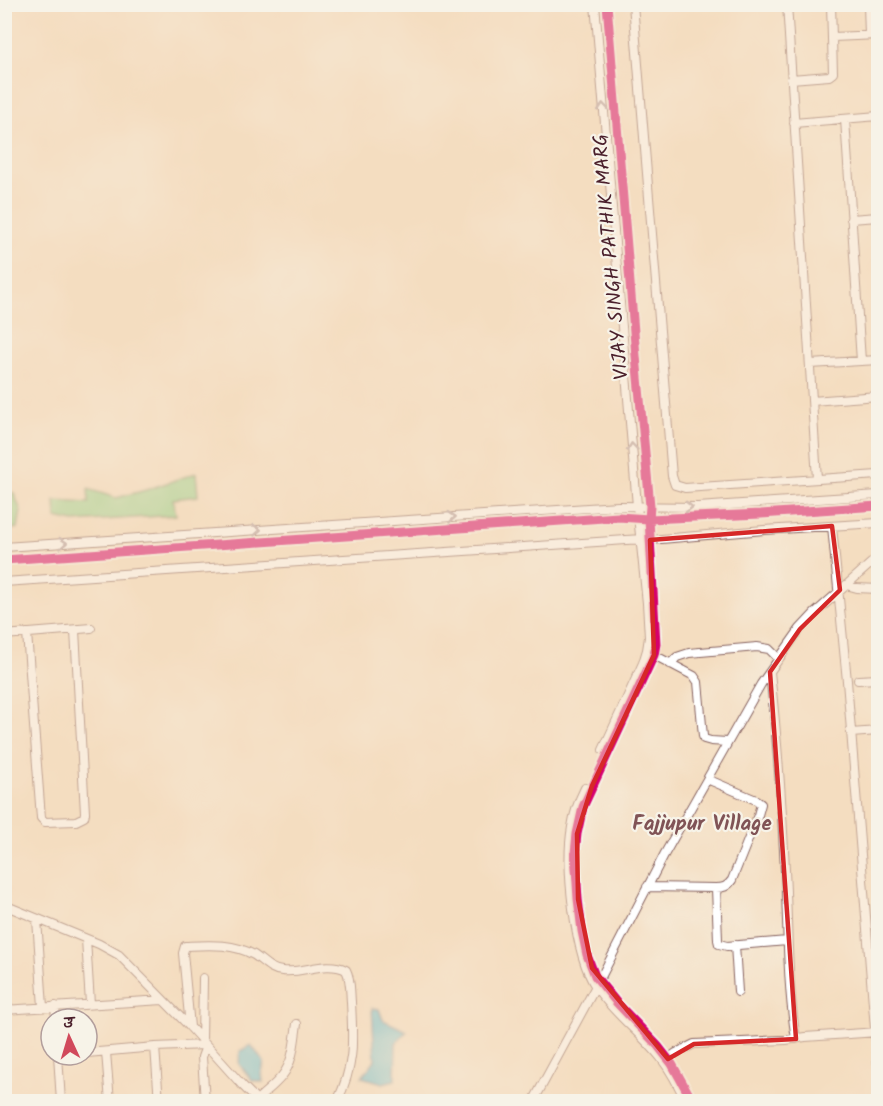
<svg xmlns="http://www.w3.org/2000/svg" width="883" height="1106" viewBox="0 0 883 1106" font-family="Kalam,'Playpen Sans Deva',sans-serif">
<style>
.green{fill:#90d28a;stroke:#6d785a;stroke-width:1.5}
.water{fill:#56bbd4;stroke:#506d80;stroke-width:1.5}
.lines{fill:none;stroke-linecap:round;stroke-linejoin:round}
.minor-casing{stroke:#86625f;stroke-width:10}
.minor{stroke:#fff;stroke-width:8}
.cycleway-casing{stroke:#f7f3e8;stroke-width:13}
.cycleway{stroke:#d6006c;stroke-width:9}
.oneway{stroke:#ae9aa0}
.marked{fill:none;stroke:#d62828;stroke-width:4.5;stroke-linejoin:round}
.labels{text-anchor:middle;stroke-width:4.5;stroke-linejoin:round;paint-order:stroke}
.street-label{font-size:20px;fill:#4a1f2b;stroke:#f7f3e8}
.neighbourhood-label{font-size:21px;font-weight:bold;fill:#805356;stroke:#f7f3e8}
</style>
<rect width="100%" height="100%" fill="#f7f3e8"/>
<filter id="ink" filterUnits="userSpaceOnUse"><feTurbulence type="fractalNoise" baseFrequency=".0167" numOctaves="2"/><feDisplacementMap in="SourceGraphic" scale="12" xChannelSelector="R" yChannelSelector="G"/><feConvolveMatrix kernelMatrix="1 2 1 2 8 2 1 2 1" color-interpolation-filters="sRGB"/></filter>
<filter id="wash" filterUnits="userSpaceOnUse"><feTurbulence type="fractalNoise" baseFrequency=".008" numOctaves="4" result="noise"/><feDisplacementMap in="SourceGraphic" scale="24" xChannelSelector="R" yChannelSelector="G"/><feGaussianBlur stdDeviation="1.35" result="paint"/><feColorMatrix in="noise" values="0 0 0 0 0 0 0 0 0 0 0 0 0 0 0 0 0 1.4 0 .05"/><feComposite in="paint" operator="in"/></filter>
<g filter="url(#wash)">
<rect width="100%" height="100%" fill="#f4ddc0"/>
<path class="green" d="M 196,473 L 198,496 L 173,499 L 176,515 L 74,522 L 56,518 L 55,501 L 89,503 L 88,489 L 116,498 L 146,490 Z
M 5,491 L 14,493 L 21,511 L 18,528 L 5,530 Z"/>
<path class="water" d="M 372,1008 L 379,1009 L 383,1020 L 407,1031 L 396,1043 L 395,1080 L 383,1083 L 362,1077 L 375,1060 Z
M 251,1045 L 264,1062 L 262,1073 L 263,1082 L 252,1080 L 239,1064 L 240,1051 Z"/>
</g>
<g filter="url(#ink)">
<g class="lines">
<defs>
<path id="minor" d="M 595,4 L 637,506 L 647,603 L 649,637 L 647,650 L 643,663 L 603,750
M 607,4 L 636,356 L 650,506 L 649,519 L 656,644 L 654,655 L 649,666 L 583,807 L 577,834 L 575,853 L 578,899 L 582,931 L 587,955 L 595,976 L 617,1003 L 658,1046 L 672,1064 L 693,1102
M 633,4 L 672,476 L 675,485 L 685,488 L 878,475
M 787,4 L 817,479
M 868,4 L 869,35
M 833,37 L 878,35
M 791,79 L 829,76 L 833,73 L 831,4
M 845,119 L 861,361
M 794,123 L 878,116
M 851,219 L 878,217
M 810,364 L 878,360
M 812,401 L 878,396
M 832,526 L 847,681 L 878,1066
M 650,540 L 764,530 L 878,523
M 4,547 L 618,506 L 698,507 L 878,495
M 4,560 L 618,517 L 649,519 L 761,514 L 878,506
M 4,582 L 641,539
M 846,585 L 857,588 L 878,589
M 27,633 L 41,818 L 45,822 L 76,821 L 84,817 L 85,813 L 75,630
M 4,635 L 91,628
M 654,655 L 694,676 L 698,682 L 703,736 L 704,739 L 711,741 L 727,742
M 670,664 L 677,657 L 689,653 L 757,647 L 769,649 L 779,659
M 770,672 C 778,745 783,819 786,892 C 788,941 788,990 796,1039
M 858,680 L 878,679
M 851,733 L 878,731
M 585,788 C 579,800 574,813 572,827 C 565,866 574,954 596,987 C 614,1014 641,1033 661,1058 C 671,1071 679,1086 686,1102
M 647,887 L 716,888 C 723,888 727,887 732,880 L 758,815 L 761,804 L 756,800 L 707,779
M 716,888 L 718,940 L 719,944 L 727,946 L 787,941
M 4,905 L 99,944 L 119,955 L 190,1027 L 242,1085 L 259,1102
M 37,919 L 43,1007
M 86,939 L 90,1004
M 735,945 L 738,992
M 599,981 L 664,855 L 761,684 L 800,629 L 815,613 L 878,557
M 55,1006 L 56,1019
M 4,1010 L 163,1000
M 190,1027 L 183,953 L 185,946 C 210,945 232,943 254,955 C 263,961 270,970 282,971 C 303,974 325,960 346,970 C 351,979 350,991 351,1002 C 353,1042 355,1064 337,1102
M 202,1042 L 203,978
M 155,1047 L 159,1102
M 106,1052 L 110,1102
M 87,1053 L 155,1047 L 205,1045
M 58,1055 L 61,1102
M 668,1059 L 676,1053 L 694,1044 L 786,1040 L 805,1037 L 878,1032
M 257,1100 C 265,1092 275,1085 282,1076 C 294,1061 294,1042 297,1024
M 205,1102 L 202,1057 L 206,1046
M 533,1102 L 596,986"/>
</defs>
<use href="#minor" class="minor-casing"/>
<use href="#minor" class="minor"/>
<defs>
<path id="cycleway" d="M 607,4 L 636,356 L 650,506 L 649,519 L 656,644 L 654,655 L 649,666 L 583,807 L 577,834 L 575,853 L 578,899 L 582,931 L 587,955 L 595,976 L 617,1003 L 658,1046 L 672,1064 L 693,1102
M 4,560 L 618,517 L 649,519 L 761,514 L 878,506"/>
</defs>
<use href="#cycleway" class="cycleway-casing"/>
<use href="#cycleway" class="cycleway"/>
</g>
<defs><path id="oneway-chevron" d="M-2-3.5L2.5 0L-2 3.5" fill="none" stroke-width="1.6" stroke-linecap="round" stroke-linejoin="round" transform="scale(1.5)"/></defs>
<g class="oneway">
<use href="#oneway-chevron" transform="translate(603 107) rotate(-95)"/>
<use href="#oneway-chevron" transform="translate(632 447) rotate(-95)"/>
<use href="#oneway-chevron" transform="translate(689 507) rotate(1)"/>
<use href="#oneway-chevron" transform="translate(452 517) rotate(-4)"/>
<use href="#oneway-chevron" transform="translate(257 530) rotate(-4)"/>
<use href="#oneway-chevron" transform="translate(63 543) rotate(-4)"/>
</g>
</g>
<path d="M0 0H883V1106H0ZM 832,526 L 840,590 L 800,629 L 770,672 L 796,1039 L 694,1044 L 668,1059 L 592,968 L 578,899 L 577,834 L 592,786 L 654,655 L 650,540 Z" fill="#f4ddc0" fill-opacity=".55" fill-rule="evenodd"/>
<path class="marked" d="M 832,526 L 840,590 L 800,629 L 770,672 L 796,1039 L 694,1044 L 668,1059 L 592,968 L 578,899 L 577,834 L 592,786 L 654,655 L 650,540 Z"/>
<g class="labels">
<g class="street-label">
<text transform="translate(610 257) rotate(-95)" y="7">VIJAY SINGH PATHIK MARG</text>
</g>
<g class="neighbourhood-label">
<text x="702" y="830">Fajjupur Village</text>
</g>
</g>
<rect width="883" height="1106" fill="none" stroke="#f7f3e8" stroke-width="24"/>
<g transform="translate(69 1037) rotate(356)"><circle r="28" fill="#f7f3e8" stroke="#b29e9c" stroke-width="1.5"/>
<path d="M0-4.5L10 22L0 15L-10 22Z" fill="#d1495b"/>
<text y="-9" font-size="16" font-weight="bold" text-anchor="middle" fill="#4a1f2b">उ</text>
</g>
</svg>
